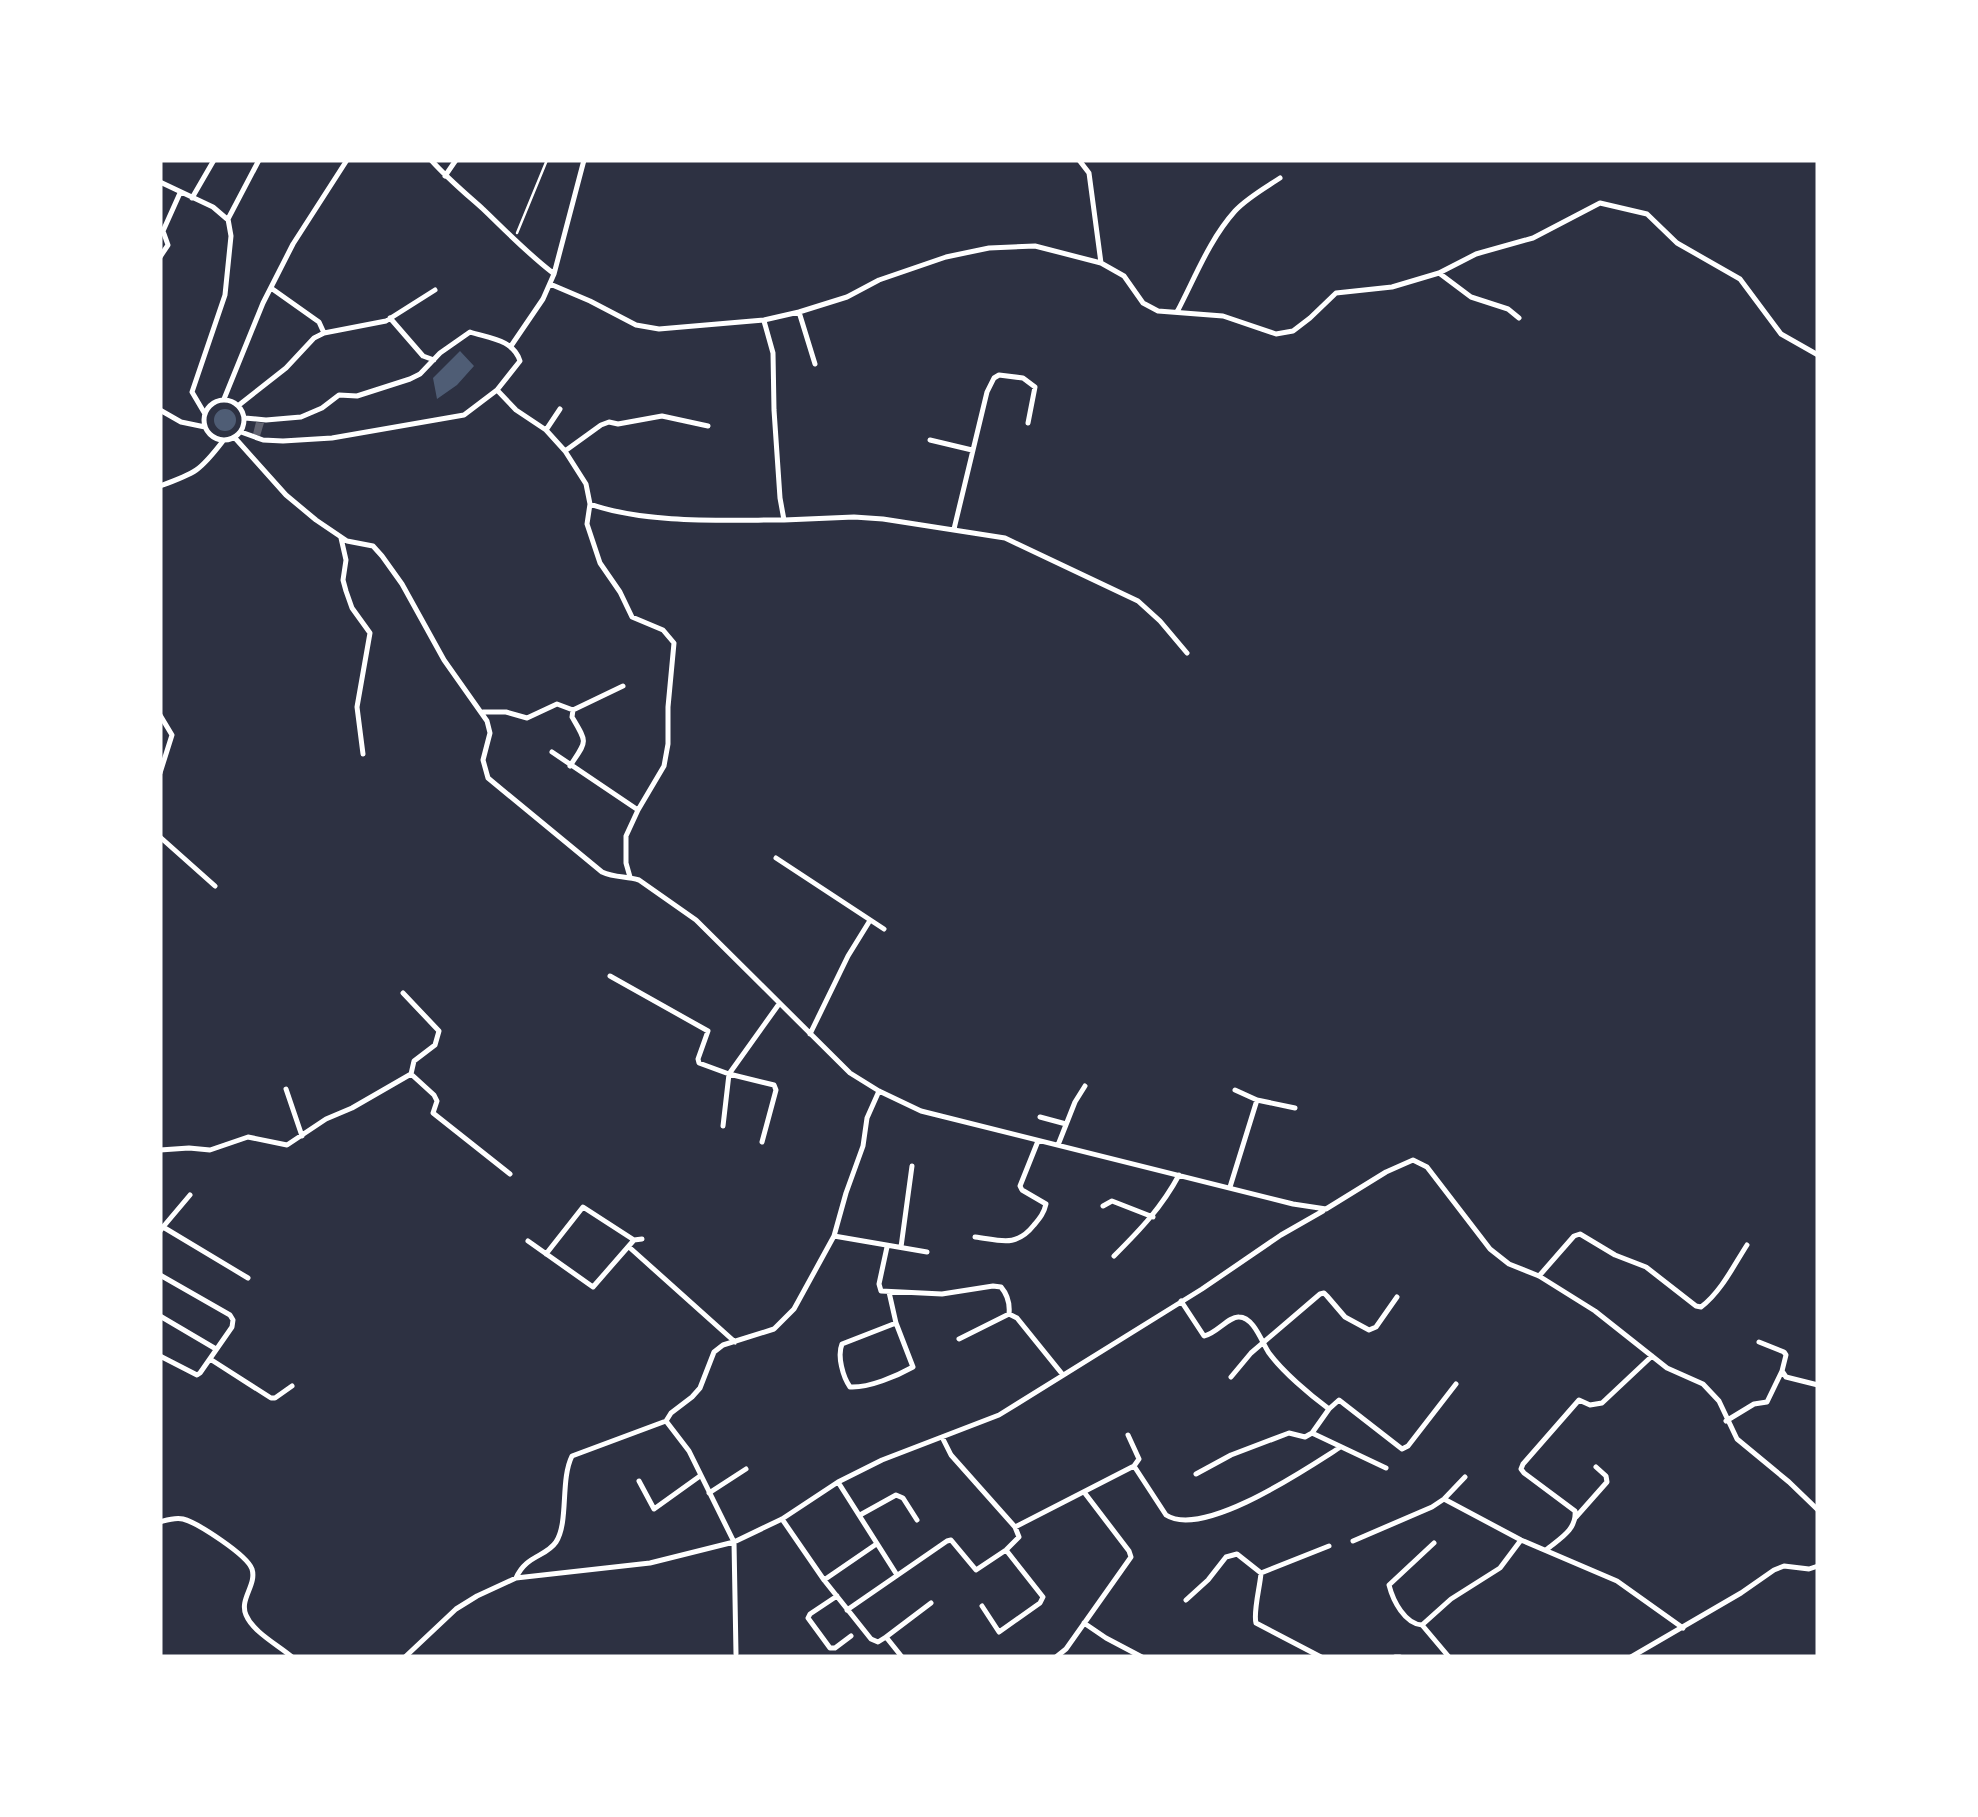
<svg xmlns="http://www.w3.org/2000/svg" width="1978" height="1817" viewBox="0 0 1978 1817" font-family="Helvetica,sans-serif">
<style>
.water{fill:#4f5d75}
.building{fill:#626471}
.lines{fill:none;stroke-linecap:round;stroke-linejoin:round}
.path{stroke:#fff;stroke-width:2.5}
.minor{stroke:#fff;stroke-width:5}
.tertiary{stroke:#fff;stroke-width:5}
</style>
<rect width="100%" height="100%" fill="#2d3142"/>
<path class="water" d="M 460,351 L 474,366 L 457,385 L 437,399 L 433,378 Z
M214 420a11 11 0 1 1 22 0a11 11 0 1 1-22 0Z"/>
<path class="building" d="M 256,422 L 264,423 L 260,436 L 253,434 Z"/>
<g class="lines">
<path class="path" d="M 517,233 L 547,160"/>
<path class="minor" d="M 431,160 C 447,178 465,193 483,209 C 506,231 528,254 553,273
M 1079,160 L 1089,173 L 1101,263 L 1124,276 L 1143,303 L 1158,311 L 1223,316 L 1276,334 L 1293,331 L 1310,318 L 1336,293 L 1392,287 L 1439,273 L 1476,254 L 1533,238 L 1600,203 L 1647,214 L 1677,243 L 1740,279 L 1781,334 L 1818,355
M 445,176 L 456,160
M 160,182 L 213,207 L 227,219
M 192,198 L 214,160
M 160,257 L 168,245 L 163,231 L 180,193
M 1439,273 L 1471,297 L 1508,309 L 1519,318
M 550,284 L 590,301 L 636,325 L 659,329 L 764,320 L 799,312 L 847,297 L 879,280 L 946,257 L 989,248 L 1035,246 L 1101,263
M 271,288 L 319,322 L 324,333
M 799,312 L 815,364
M 1177,312 C 1195,278 1209,240 1235,211 C 1247,198 1265,188 1280,178
M 390,318 L 423,356 L 434,360
M 511,346 L 543,299 L 554,274 L 584,160
M 224,399 L 263,303 L 293,244 L 347,160
M204 420a20 20 0 1 1 40 0a20 20 0 1 1-40 0Z
M 239,405 L 286,368 L 314,338 L 324,333 L 386,321 L 435,290
M 160,410 L 181,422 L 205,427
M 205,414 L 192,392 L 225,295 L 231,236 L 228,219 L 259,160
M 245,418 L 266,420 L 301,417 L 322,408 L 339,395 L 357,396 L 410,379 L 420,374 L 440,353 L 470,332 C 488,338 513,339 520,361 L 497,390 L 516,410 L 546,430 L 565,451 L 586,484 L 590,504 L 587,524 L 600,563 L 620,592 L 632,617 L 663,630 L 674,643 L 668,707 L 668,744 L 664,766 L 638,810 L 626,836 L 626,863 L 630,877
M 546,430 L 560,409
M 241,432 L 263,440 L 283,441 L 332,438 L 464,415 L 497,390
M 235,438 L 286,495 L 316,520 L 347,541 L 373,546 L 382,556 L 402,584 L 444,660 L 487,721 L 490,733 L 483,760 L 488,778 L 602,872 C 615,878 626,876 639,880 L 696,920 L 850,1073 L 879,1091 L 921,1111 L 1293,1204 L 1326,1209 L 1386,1172 L 1413,1160 L 1427,1167 L 1490,1249 L 1509,1264 L 1539,1276 L 1595,1311 L 1667,1368 L 1703,1384 L 1719,1401 L 1737,1439 L 1789,1482 L 1818,1510
M 930,440 L 972,450
M 565,451 L 601,425 L 609,422 L 618,424 L 662,416 L 708,426
M 160,486 C 196,473 200,471 223,441
M 590,504 C 646,524 724,520 784,520 L 780,498 L 774,410 L 773,353 L 764,321
M 784,520 L 854,517 L 883,519 L 1005,538 L 1138,601 L 1160,621 L 1187,653
M 954,529 L 987,392 L 994,378 L 999,375 L 1023,378 L 1035,387 L 1028,423
M 341,538 L 346,560 L 343,580 L 346,591 L 352,608 L 370,633 L 357,707 L 363,754
M 483,712 L 506,712 L 527,718 L 557,704 L 573,710
M 160,715 L 172,735 L 160,773
M 552,752 L 638,810
M 570,766 C 587,740 588,744 572,717 L 573,710 L 623,686
M 160,837 L 215,886
M 776,858 L 884,929
M 610,976 L 708,1031 L 698,1059 L 699,1063 L 729,1074 L 774,1085 L 776,1090 L 762,1142
M 810,1034 L 848,956 L 869,922
M 411,1074 L 434,1095 L 437,1101 L 433,1113 L 510,1174
M 286,1089 L 302,1136
M 1235,1090 L 1257,1100 L 1295,1108
M 1040,1117 L 1066,1124
M 723,1126 L 729,1074 L 779,1004
M 1058,1145 L 1075,1102 L 1085,1086
M 160,1150 L 189,1148 L 210,1150 L 248,1137 L 287,1145 L 326,1119 L 352,1108 L 411,1074 L 414,1061 L 435,1045 L 439,1031 L 403,993
M 1230,1187 L 1257,1100
M 1103,1206 L 1112,1201 L 1153,1217
M 163,1227 L 190,1195
M 160,1231 L 163,1227 L 248,1278
M 834,1236 L 927,1252
M 975,1237 C 1000,1240 1016,1248 1034,1225 C 1040,1218 1044,1213 1046,1204 L 1022,1190 L 1020,1186 L 1038,1141
M 528,1241 L 593,1287 L 634,1240 L 642,1239
M 629,1247 L 735,1342
M 887,1247 L 879,1284 L 881,1291 L 942,1294 L 993,1286 L 1001,1287 C 1007,1294 1010,1304 1009,1314 L 959,1339
M 901,1247 L 912,1166
M 546,1254 L 583,1207 L 634,1240
M 1114,1256 C 1140,1230 1162,1207 1179,1175
M 160,1275 L 230,1315 L 233,1320 L 232,1327 L 200,1373 L 197,1375 L 160,1356
M 1539,1276 L 1574,1236 L 1580,1234 L 1615,1255 L 1646,1267 L 1696,1306 L 1701,1307 C 1721,1292 1734,1265 1747,1245
M 889,1292 L 896,1323 L 913,1367 C 897,1376 869,1388 850,1387 C 843,1377 837,1356 842,1344 L 896,1323
M 1181,1301 L 1204,1336 C 1216,1334 1229,1316 1239,1317 C 1254,1317 1262,1343 1269,1353 C 1283,1372 1310,1395 1329,1409 L 1312,1433 L 1386,1468
M 1009,1314 L 1017,1318 L 1063,1375
M 160,1316 L 216,1349
M 1759,1342 L 1784,1352 L 1786,1355 L 1782,1371
M 210,1359 L 271,1398 L 275,1398 L 292,1386
M 1231,1377 L 1251,1353 L 1320,1294 L 1324,1293 L 1327,1296 L 1345,1317 L 1369,1330 L 1376,1327 L 1397,1297
M 1329,1409 L 1339,1400 L 1402,1449 L 1408,1446 L 1456,1384
M 1726,1421 L 1754,1404 L 1767,1402 L 1782,1371 L 1786,1377 L 1818,1385
M 1134,1466 L 1166,1515 C 1203,1539 1306,1469 1339,1448
M 1196,1474 L 1231,1455 L 1289,1433 L 1305,1437 L 1312,1433
M 639,1481 L 654,1509 L 700,1476
M 838,1482 L 897,1575
M 709,1493 L 746,1469
M 1444,1499 L 1521,1540 L 1617,1581 L 1683,1628
M 860,1515 L 896,1495 L 903,1498 L 917,1520
M 1576,1517 L 1607,1482 L 1606,1476 L 1596,1467
M 782,1519 L 824,1580 L 871,1639 L 878,1642 L 886,1637 L 902,1657
M 160,1522 C 167,1520 175,1517 183,1519 C 198,1523 247,1555 252,1569 C 257,1585 239,1599 246,1615 C 253,1632 278,1645 292,1657
M 1015,1527 L 1134,1466 L 1139,1459 L 1128,1435
M 1353,1541 L 1432,1507 L 1444,1499 L 1465,1477
M 1434,1543 L 1389,1585 C 1393,1601 1405,1624 1422,1625 L 1451,1599 L 1500,1568 L 1521,1540
M 1546,1550 C 1559,1539 1577,1530 1575,1511 L 1524,1473 L 1521,1469 L 1523,1464 L 1579,1400 L 1590,1405 L 1602,1403 L 1652,1356
M 1261,1573 L 1329,1546
M 516,1578 C 526,1555 546,1557 556,1542 C 569,1522 560,1480 572,1456 L 666,1421
M 824,1580 L 875,1545
M 837,1596 L 810,1614 L 808,1618 L 830,1648 L 835,1648 L 851,1636
M 1186,1600 L 1208,1580 L 1226,1557 L 1237,1554 L 1261,1573 C 1260,1587 1253,1612 1256,1623 L 1321,1657
M 982,1606 L 999,1632 L 1040,1603 L 1043,1597 L 1006,1550
M 847,1610 L 947,1541 L 951,1540 L 976,1570 L 1006,1550 L 1019,1537 L 1015,1527 L 951,1455 L 942,1437
M 1084,1623 L 1106,1638 L 1142,1657
M 1422,1625 L 1449,1657
M 886,1637 L 931,1603
M 736,1654 L 734,1542 L 689,1451 L 666,1421 L 671,1413 L 692,1397 L 700,1388 L 714,1352 L 723,1345 L 774,1329 L 794,1309 L 834,1236 L 846,1193 L 863,1146 L 867,1118 L 879,1091
M 405,1657 L 456,1609 L 477,1596 L 516,1578 L 650,1563 L 734,1542 L 782,1519 L 838,1482 L 882,1460 L 999,1415 L 1202,1289 L 1281,1235 L 1323,1211
M 1056,1657 L 1066,1649 L 1131,1557 L 1129,1551 L 1084,1492
M 1395,1657 L 1400,1657"/>
<path class="tertiary" d="M 1631,1657 L 1741,1593 L 1774,1570 L 1784,1566 L 1809,1569 L 1818,1566"/>
</g>
<rect width="1978" height="1817" fill="none" stroke="#ffffff" stroke-width="325"/>
</svg>
